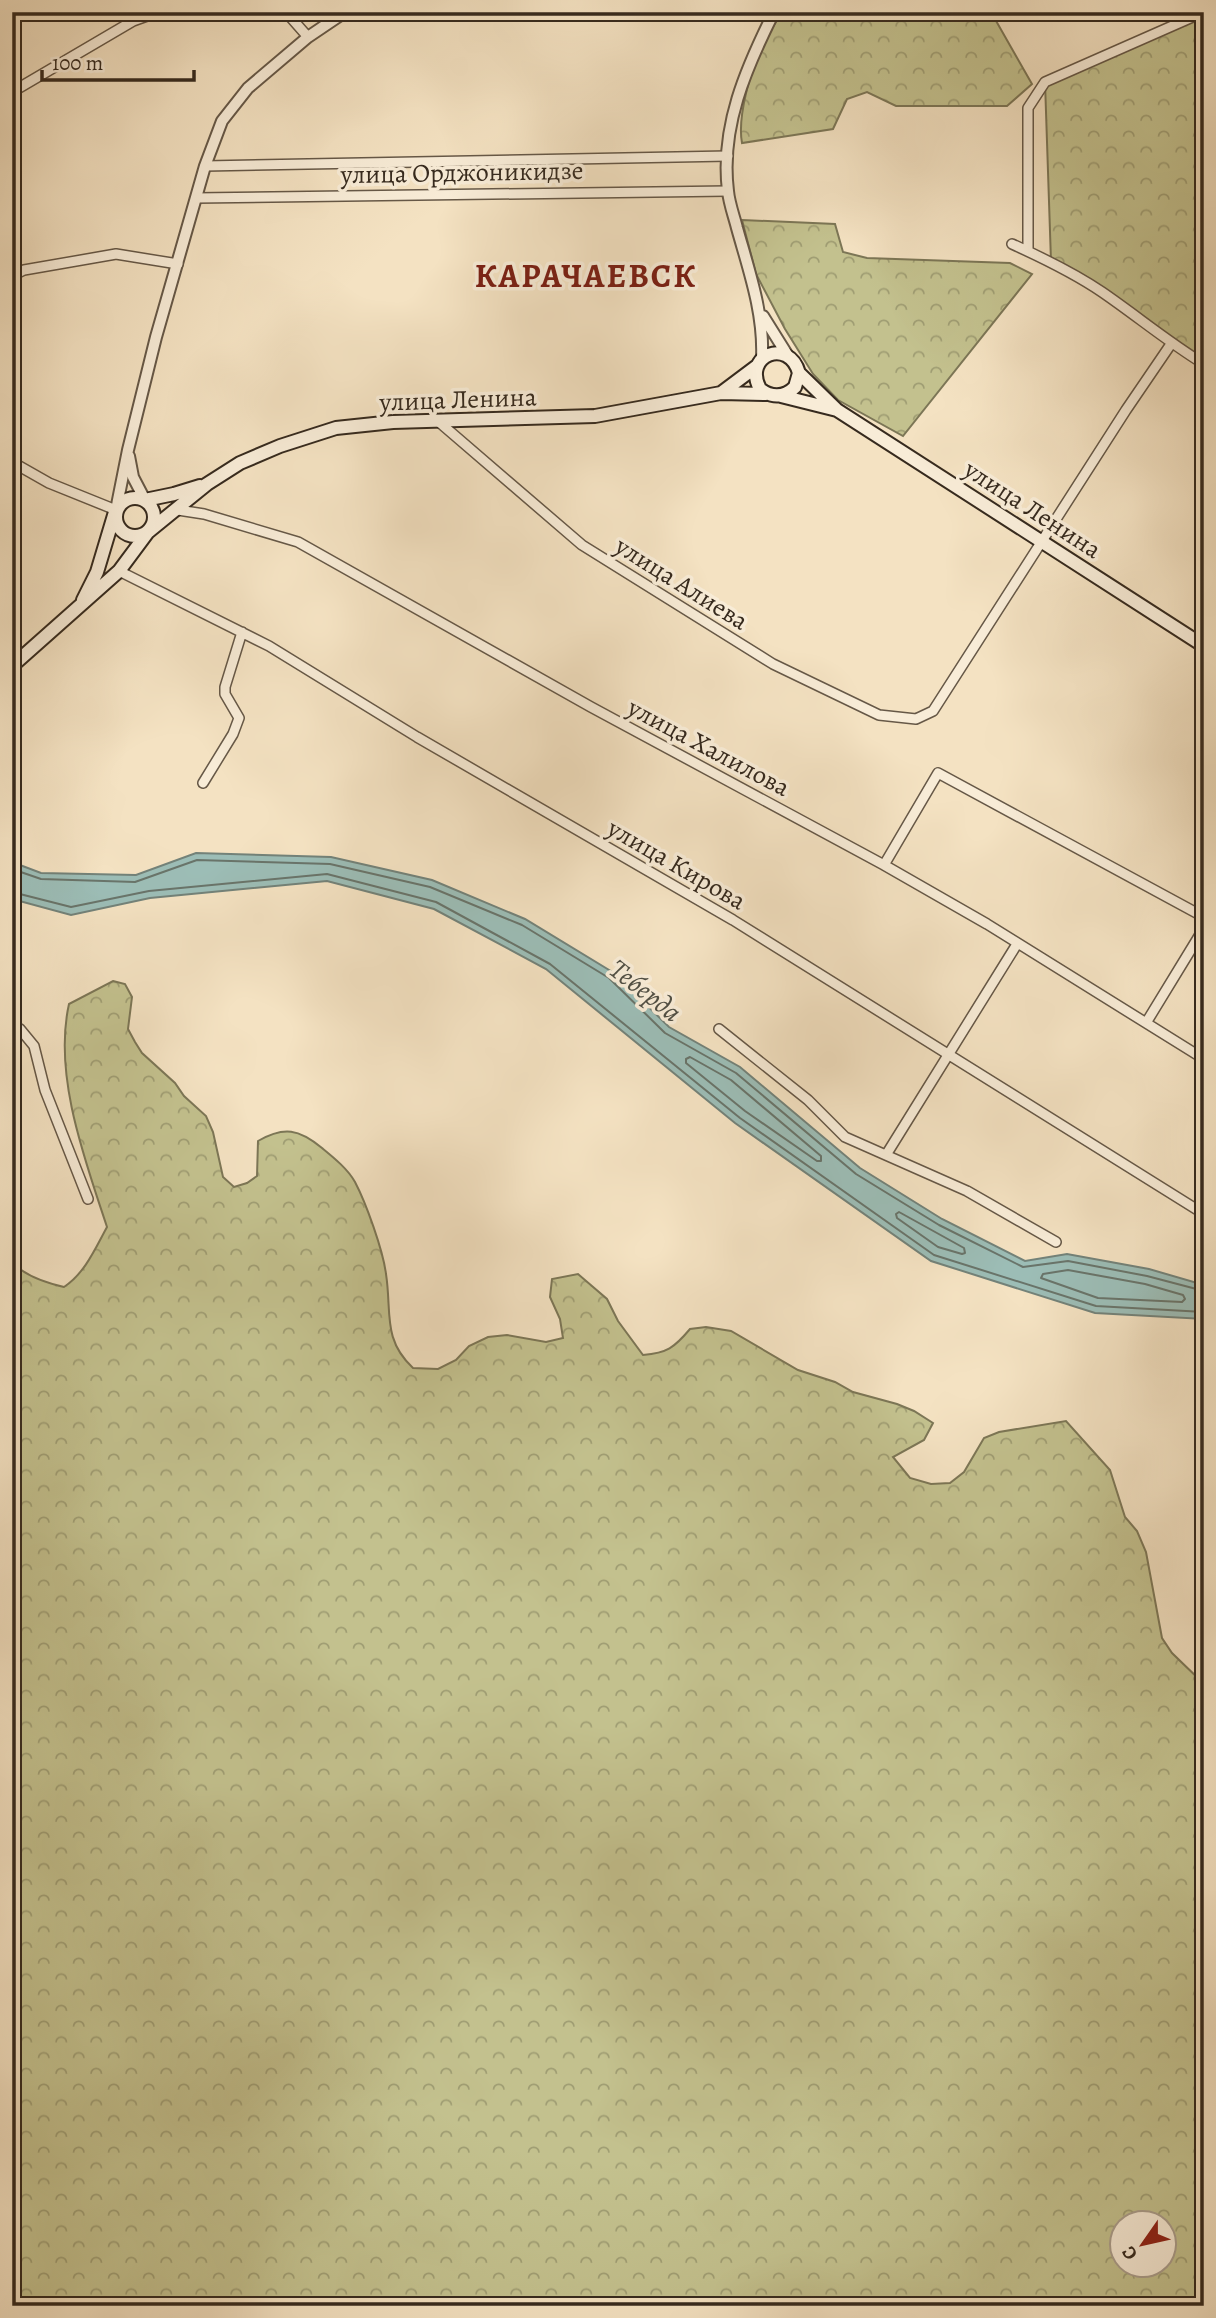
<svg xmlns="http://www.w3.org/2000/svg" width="1216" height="2318" viewBox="0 0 1216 2318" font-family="Alegreya,serif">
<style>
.forest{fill:url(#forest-crowns);stroke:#7c7656;stroke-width:2;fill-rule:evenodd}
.water{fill:#9cbdb6;stroke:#738279;stroke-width:2}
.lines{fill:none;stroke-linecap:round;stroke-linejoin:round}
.shore{stroke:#69746a;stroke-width:2}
.minor-casing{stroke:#665847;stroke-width:12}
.tertiary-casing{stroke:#665847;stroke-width:14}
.secondary-casing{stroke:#362a1e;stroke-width:16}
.minor{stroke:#f8ecd7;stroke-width:9}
.tertiary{stroke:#f8ecd7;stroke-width:10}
.secondary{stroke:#f8ecd7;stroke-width:12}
.labels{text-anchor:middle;stroke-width:7;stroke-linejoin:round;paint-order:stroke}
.street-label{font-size:26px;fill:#362a1e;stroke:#f8ecd7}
.water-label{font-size:28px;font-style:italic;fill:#504f44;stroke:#f8ecd7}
.district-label{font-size:33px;font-weight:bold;letter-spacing:2px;fill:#7a1f14;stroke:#f8ecd7}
</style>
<defs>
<pattern id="forest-crowns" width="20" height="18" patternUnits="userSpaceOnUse" patternTransform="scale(1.75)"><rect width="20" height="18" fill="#c3c18e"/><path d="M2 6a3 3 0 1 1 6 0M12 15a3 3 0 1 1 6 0" fill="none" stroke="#9f9d73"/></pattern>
</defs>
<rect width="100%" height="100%" fill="#f4e2c2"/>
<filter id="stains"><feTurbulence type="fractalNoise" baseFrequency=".00286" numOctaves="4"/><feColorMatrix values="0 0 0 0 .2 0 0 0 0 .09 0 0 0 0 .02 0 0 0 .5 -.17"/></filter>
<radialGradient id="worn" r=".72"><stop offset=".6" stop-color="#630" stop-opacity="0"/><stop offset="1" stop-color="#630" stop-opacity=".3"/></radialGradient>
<path class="forest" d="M 782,12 L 991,12 L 1032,84 L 1007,106 L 896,106 L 867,92 L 847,99 L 833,129 L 742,143 C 737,117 751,69 762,45 C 767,34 776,23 782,12 Z
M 1204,13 L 1204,364 L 1051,261 L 1045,82 Z
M 742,220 L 835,224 L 843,252 L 867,258 L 1010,263 L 1032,274 L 903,436 L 838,400 L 813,374 L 785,329 L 756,274 Z
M 113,981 L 125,984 L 132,997 L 128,1029 L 135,1042 L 142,1053 L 175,1083 L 184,1096 L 206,1116 L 213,1132 L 223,1177 L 234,1187 L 247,1183 L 257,1176 L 258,1141 C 284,1126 299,1129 322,1148 C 333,1157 348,1169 355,1182 C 366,1203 383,1250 386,1274 C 392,1312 382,1339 413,1368 L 438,1369 L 456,1360 L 469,1346 L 488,1337 L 507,1335 L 546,1342 L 563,1338 L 560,1319 L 550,1297 L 552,1279 L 578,1274 L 607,1299 L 618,1321 L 643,1355 C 667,1353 674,1348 690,1329 L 706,1327 L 731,1331 L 798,1370 L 835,1382 L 853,1392 L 897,1404 L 914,1411 L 933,1423 L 924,1440 L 893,1457 L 910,1478 L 931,1484 L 950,1483 L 964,1472 L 984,1438 L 999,1432 L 1066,1421 L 1110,1470 L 1125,1517 L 1137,1531 L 1146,1552 L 1162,1638 L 1172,1653 L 1204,1684 L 1204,2306 L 12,2306 L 12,1261 C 23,1276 47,1283 64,1287 C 85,1273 95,1249 107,1227 C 85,1160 53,1075 69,1004 ZM 1122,2224 L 1164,2224 L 1164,2266 L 1122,2266 Z"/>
<path class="water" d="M 196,853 L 331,857 L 432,880 L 525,919 L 614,973 L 669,1027 L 740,1067 L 860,1168 L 942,1219 L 1025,1261 L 1067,1254 L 1149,1269 L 1204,1285 L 1204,1319 L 1095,1313 L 931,1261 L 735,1123 L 546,969 L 434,909 L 327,881 L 150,898 L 71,915 L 12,899 L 12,862 L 41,873 L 136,875 Z"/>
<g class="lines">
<path class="shore" d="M 12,869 L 41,879 L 135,882 L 197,860 L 330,864 L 430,887 L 522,925 L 609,978 L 665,1033 L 736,1073 L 856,1174 L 939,1225 L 1023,1267 L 1068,1261 L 1147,1276 L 1204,1291
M 12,892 L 71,907 L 149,891 L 327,874 L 436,902 L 550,964 L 740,1118 L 934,1255 L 1096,1306 L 1204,1312
M 690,1057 L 731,1080 L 821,1156 L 821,1161 L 817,1161 L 745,1111 L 686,1063 L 686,1059 Z
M 899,1212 L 964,1248 L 965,1253 L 962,1254 L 938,1247 L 897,1218 L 896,1214 Z
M 1068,1270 L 1145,1284 L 1183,1295 L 1185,1299 L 1182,1302 L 1098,1298 L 1041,1278 L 1043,1274 Z"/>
<defs>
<path id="minor" d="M 286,12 L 308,37
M 12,92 L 133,21 L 158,12
M 205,166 L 728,156
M 196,198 L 728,191
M 1012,244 C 1043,258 1074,273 1102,292 C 1137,316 1168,342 1204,364
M 1028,251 L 1028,108 L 1045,82 L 1204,12
M 12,276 L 24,270 L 116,254 L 178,264
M 439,422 L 582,545 L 773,664 L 879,715 L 916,719 L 933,711 L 1126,410 L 1171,344
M 12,462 L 49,483 L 116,510
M 178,510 L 204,514 L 298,542 L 591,707 L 884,865 L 987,924 L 1204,1059
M 119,571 L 269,646 L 417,737 L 733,920 L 1204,1214
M 203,783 L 233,734 L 239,718 L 225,694 L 225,687 L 242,632
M 884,865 L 938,773 L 1204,917
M 1146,1023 L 1204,928
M 12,1024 L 20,1029 L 34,1046 L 45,1090 L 88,1199
M 719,1029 L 808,1100 L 845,1137 L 967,1191 L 1056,1242
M 886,1155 L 1017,944"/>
<path id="tertiary" d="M 763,316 L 788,356
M 762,358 C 764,313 749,271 737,228 C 734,216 729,203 728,191 C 720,127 746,68 774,12
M 129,456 L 133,477 L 145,500
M 116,510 L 128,450 L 156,337 L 205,166 L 222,121 L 248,88 L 308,37 L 345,12"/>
<path id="secondary" d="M 799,373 L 795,387 C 784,398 772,398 760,389 C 742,355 789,337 799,373 L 837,410 L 1204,646
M 721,393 L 757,366
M 781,396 L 837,410
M116 517a19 19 0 1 1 38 0a19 19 0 1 1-38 0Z
M 145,500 L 174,494 L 200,486
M 83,600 L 97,572 L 115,512
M 12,666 L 119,571 L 148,532 L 207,484 L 240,463 L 280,446 L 336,428 L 393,422 L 595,416 L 721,393 L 766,394"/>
</defs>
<use href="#minor" class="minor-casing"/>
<use href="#tertiary" class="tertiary-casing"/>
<use href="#secondary" class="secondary-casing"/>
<use href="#minor" class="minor"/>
<use href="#tertiary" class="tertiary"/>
<use href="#secondary" class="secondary"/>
</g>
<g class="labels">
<g class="street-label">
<text transform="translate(462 172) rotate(-1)" y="9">улица Орджоникидзе</text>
<text transform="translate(458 399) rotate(-2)" y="9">улица Ленина</text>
<text transform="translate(1033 509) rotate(33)" y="9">улица Ленина</text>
<text transform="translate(682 583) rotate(32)" y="9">улица Алиева</text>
<text transform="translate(709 747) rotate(28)" y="9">улица Халилова</text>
<text transform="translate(677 864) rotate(30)" y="9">улица Кирова</text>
</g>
<g class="water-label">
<text transform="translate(646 990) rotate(38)" y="10">Теберда</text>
</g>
<g class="district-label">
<text x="586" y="287">КАРАЧАЕВСК</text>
</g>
</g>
<rect width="1216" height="2318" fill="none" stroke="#f4e2c2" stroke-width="42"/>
<rect x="14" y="14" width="1188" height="2290" fill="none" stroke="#362a1e" stroke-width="3.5"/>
<rect x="21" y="21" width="1174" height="2276" fill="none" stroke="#362a1e" stroke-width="2"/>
<g transform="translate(1143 2244) rotate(236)"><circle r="33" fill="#f8ecd7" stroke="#aa9e8d" stroke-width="2"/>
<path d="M0-5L12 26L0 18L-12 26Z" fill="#8f2418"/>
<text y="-10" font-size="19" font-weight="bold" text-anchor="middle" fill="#362a1e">С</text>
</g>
<path d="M42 70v10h152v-10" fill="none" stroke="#362a1e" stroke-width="3.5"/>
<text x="52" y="70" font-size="21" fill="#362a1e" stroke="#f8ecd7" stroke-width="5" paint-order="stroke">100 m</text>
<rect width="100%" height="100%" filter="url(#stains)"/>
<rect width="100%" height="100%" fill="url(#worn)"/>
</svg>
